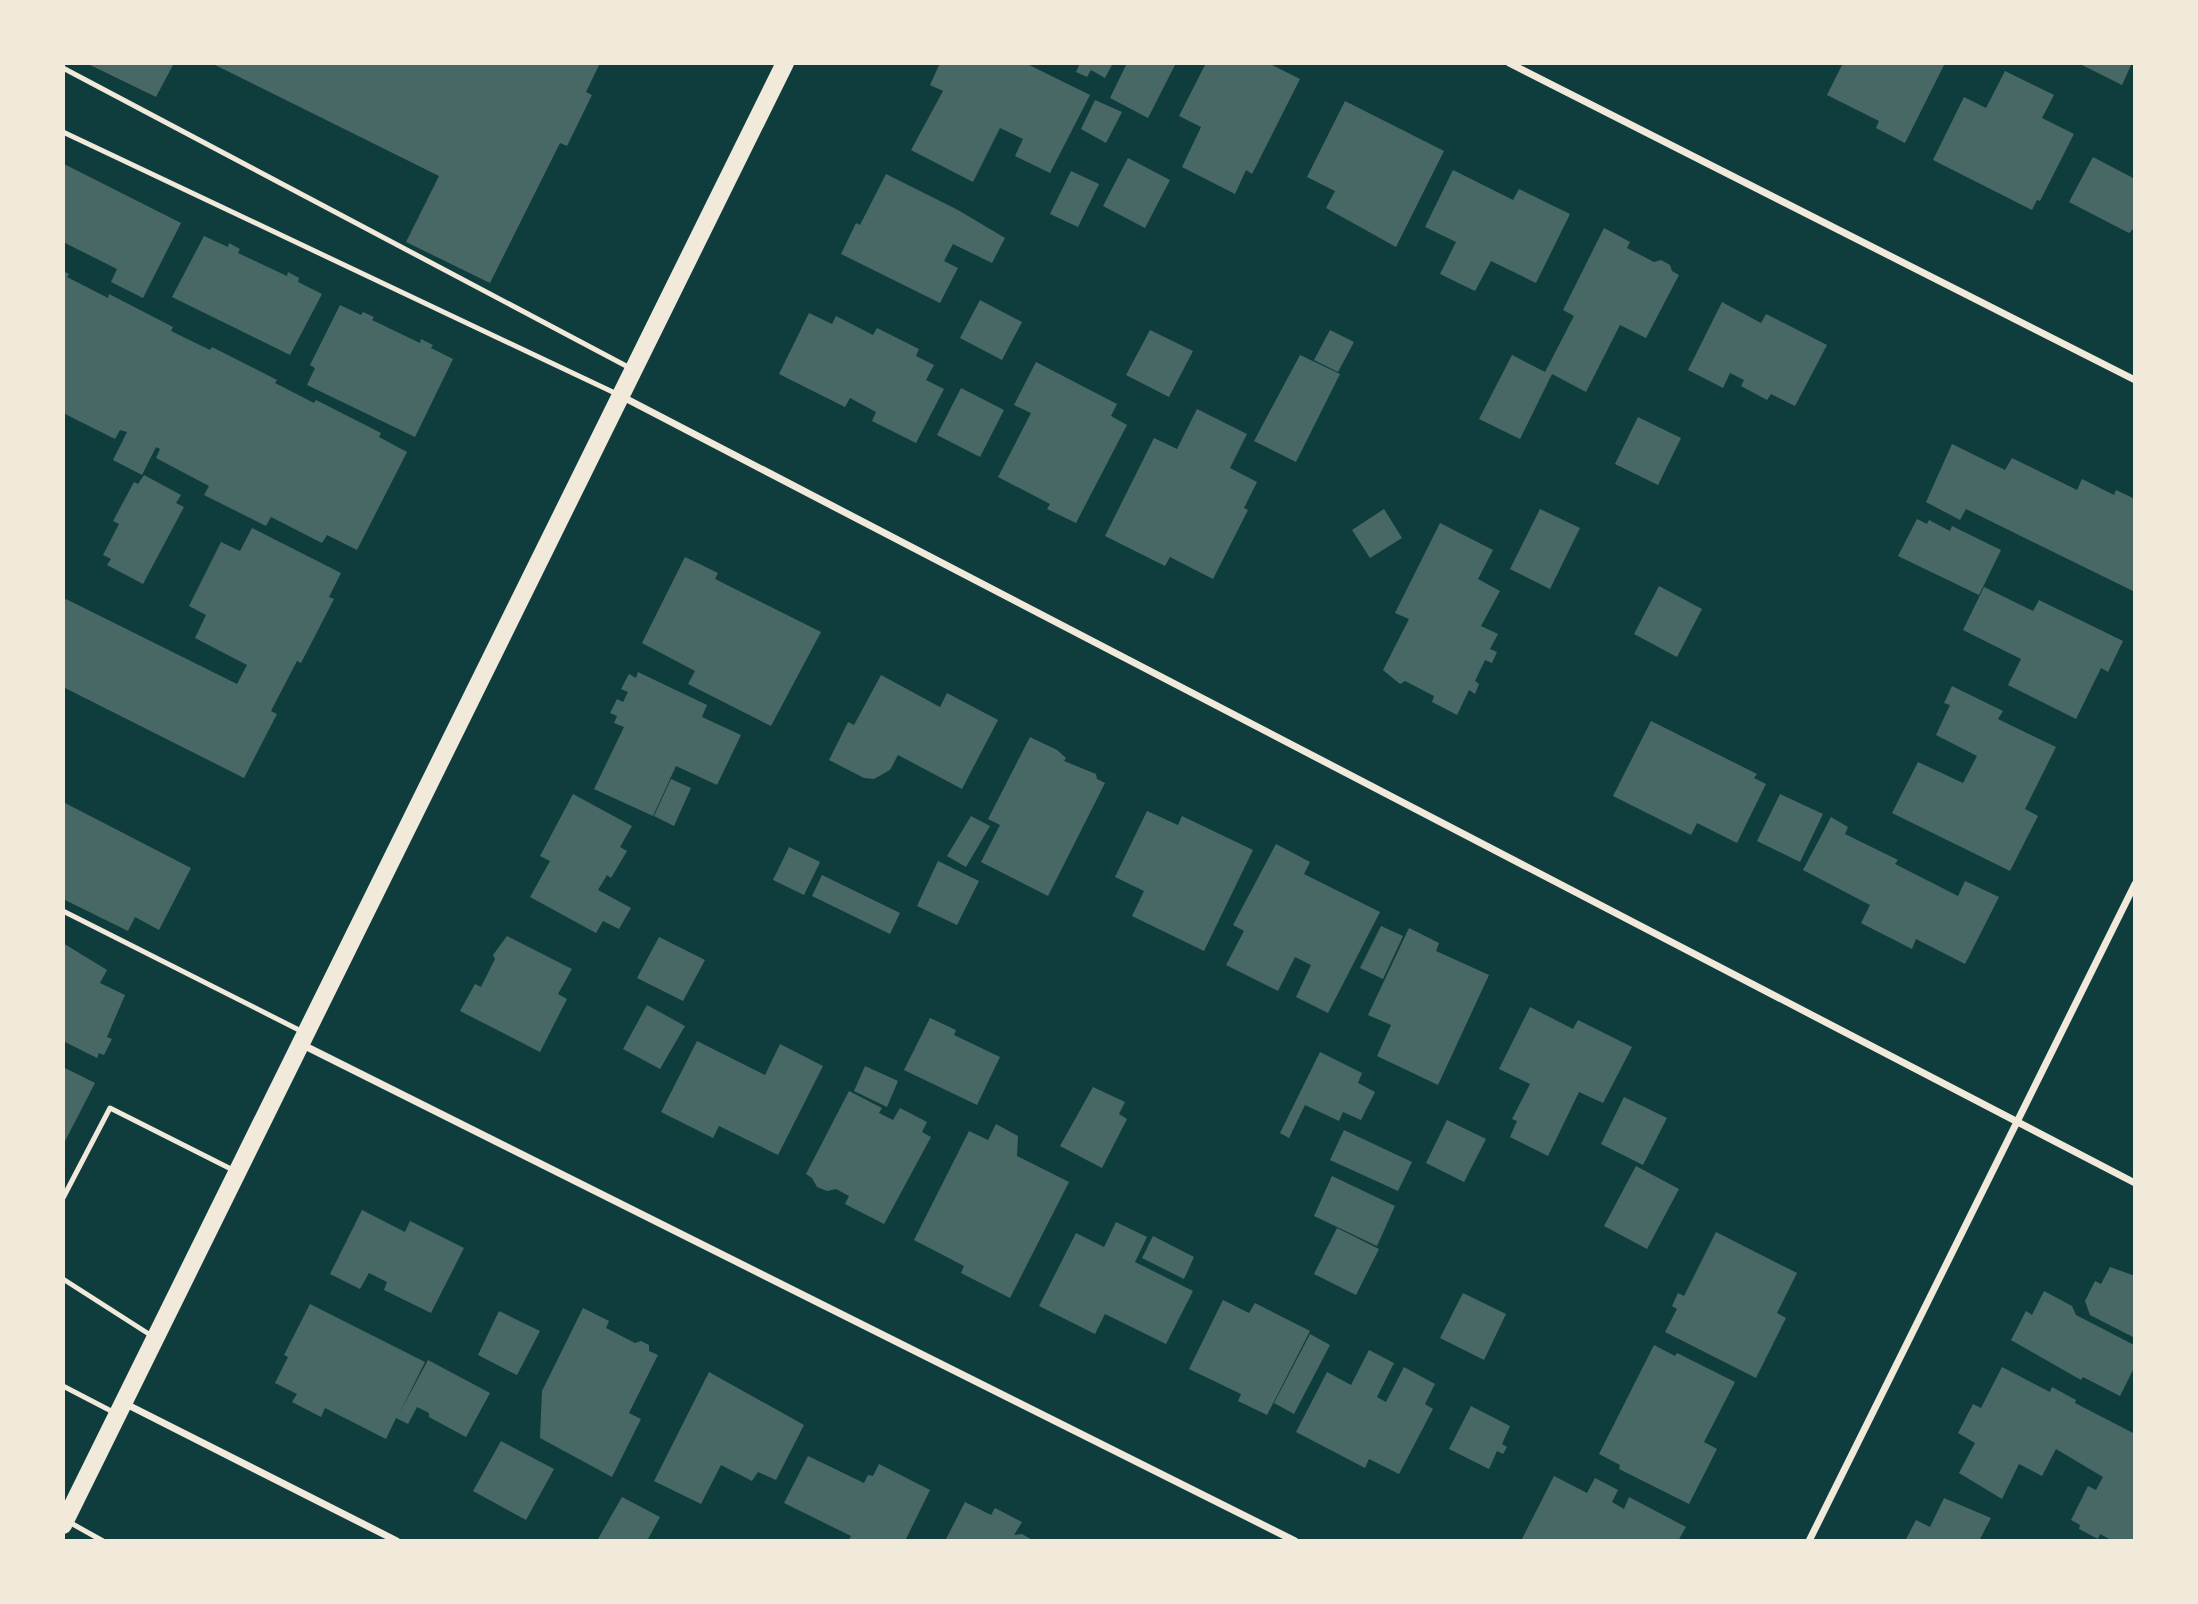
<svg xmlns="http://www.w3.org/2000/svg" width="2198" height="1604" viewBox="0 0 2198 1604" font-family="'Open Sans',sans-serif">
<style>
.building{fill:#486865}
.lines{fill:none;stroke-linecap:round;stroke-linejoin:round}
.service{stroke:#f1e9da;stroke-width:5}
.minor{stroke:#f1e9da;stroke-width:7}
.primary{stroke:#f1e9da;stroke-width:18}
</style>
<rect width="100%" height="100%" fill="#0f3d3e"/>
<path class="building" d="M 86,63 L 174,63 L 156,97 Z
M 211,63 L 600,63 L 586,92 L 592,95 L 567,146 L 560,143 L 490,283 L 406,242 L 439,176 Z
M 940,63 L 1025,63 L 1090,95 L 1050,173 L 1015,156 L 1023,139 L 1000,128 L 973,182 L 911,150 L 943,91 L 930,85 Z
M 1080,63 L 1113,63 L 1105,78 L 1091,70 L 1087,77 L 1076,72 Z
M 1127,63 L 1176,63 L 1148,118 L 1110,98 Z
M 1206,63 L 1268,63 L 1300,79 L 1252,174 L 1246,170 L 1235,194 L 1182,167 L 1201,127 L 1179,116 Z
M 1843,63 L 1945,63 L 1905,143 L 1876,128 L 1879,121 L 1827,95 Z
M 2078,63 L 2132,63 L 2122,85 Z
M 2005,71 L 2054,95 L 2042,118 L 2074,134 L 2040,201 L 2037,200 L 2032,210 L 1933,160 L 1964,97 L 1986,108 Z
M 1095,100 L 1122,112 L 1106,143 L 1081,129 Z
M 1345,101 L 1444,151 L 1396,247 L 1326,208 L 1335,191 L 1307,177 Z
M 2093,157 L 2135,179 L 2135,227 L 2129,233 L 2069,202 Z
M 1128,158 L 1170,180 L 1145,228 L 1103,206 Z
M 64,164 L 181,223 L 143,298 L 111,282 L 117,269 L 63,242 Z
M 1453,170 L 1513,200 L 1519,189 L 1570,214 L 1536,283 L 1491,261 L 1475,291 L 1440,274 L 1456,242 L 1425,227 Z
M 1071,171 L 1099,184 L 1078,227 L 1050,214 Z
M 886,174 L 958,210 L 1005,238 L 992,263 L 953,244 L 944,261 L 958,268 L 940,303 L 841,254 L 856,223 L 860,225 Z
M 1604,228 L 1630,242 L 1627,248 L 1654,262 L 1661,260 L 1670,265 L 1672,271 L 1679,275 L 1646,338 L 1620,325 L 1586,392 L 1552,374 L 1520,439 L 1479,419 L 1512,355 L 1545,372 L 1574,316 L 1563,310 Z
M 204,236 L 228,247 L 229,243 L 240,249 L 238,253 L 287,276 L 288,272 L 299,278 L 298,282 L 322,294 L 290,355 L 172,297 Z
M 63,271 L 69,274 L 67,277 L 108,298 L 109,294 L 173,327 L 171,331 L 210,350 L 212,347 L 277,380 L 275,383 L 314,403 L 316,400 L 381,433 L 379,437 L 407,452 L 357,550 L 327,535 L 322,543 L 271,517 L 266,526 L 204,495 L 209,486 L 156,458 L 160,449 L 156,447 L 142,475 L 113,460 L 127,432 L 120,430 L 115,439 L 63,413 Z
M 980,300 L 1022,322 L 1002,360 L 960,338 Z
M 1722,302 L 1761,323 L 1766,314 L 1827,345 L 1795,406 L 1771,394 L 1767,400 L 1741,386 L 1744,380 L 1730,373 L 1723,388 L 1688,370 Z
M 340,305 L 361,315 L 363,312 L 374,317 L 372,320 L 420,343 L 421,339 L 433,345 L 431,348 L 453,359 L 415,437 L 307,385 L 315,368 L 310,365 Z
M 809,313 L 832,324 L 836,316 L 873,335 L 877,328 L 919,349 L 916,356 L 934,365 L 926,380 L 944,389 L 916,443 L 872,421 L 876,412 L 850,398 L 845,407 L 779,374 Z
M 1150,330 L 1193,351 L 1169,397 L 1126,375 Z
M 1330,330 L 1354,342 L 1338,372 L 1314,360 Z
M 1300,355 L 1340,374 L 1296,462 L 1254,441 Z
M 1036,362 L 1117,404 L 1111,416 L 1127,425 L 1076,523 L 1047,509 L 1050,504 L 998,477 L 1031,413 L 1014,405 Z
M 961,388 L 1004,410 L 980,457 L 937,435 Z
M 1197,409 L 1247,434 L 1230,468 L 1257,482 L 1244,508 L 1248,510 L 1213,579 L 1170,557 L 1165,566 L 1105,536 L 1154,438 L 1177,449 Z
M 1638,417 L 1681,438 L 1658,485 L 1615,464 Z
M 1952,444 L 2005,470 L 2012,458 L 2077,490 L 2082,479 L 2114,495 L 2116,490 L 2135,499 L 2135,592 L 1966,509 L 1960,520 L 1926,502 Z
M 144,475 L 181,495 L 176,503 L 184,507 L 143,584 L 107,565 L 111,559 L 103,555 L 119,524 L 113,521 L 134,482 L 138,484 Z
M 1384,509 L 1402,538 L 1370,558 L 1352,530 Z
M 1540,509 L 1580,528 L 1550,589 L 1510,569 Z
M 1917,519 L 1927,524 L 1929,520 L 1950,531 L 1952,526 L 2001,550 L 1979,595 L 1898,556 Z
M 1440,523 L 1493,550 L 1478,579 L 1500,591 L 1481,626 L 1498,634 L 1490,649 L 1497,652 L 1492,663 L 1485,660 L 1475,681 L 1479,684 L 1475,694 L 1469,690 L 1457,715 L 1432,702 L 1434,696 L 1405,681 L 1400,684 L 1383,670 L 1409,619 L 1395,613 Z
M 252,528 L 341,573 L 329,597 L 334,599 L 301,663 L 297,661 L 271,711 L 277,714 L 244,778 L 63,687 L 63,603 L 66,599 L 237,684 L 247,665 L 195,638 L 206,615 L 189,606 L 221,542 L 240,551 Z
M 685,557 L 718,573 L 715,579 L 821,632 L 771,726 L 688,684 L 695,671 L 642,643 Z
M 1659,586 L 1702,609 L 1677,657 L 1634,634 Z
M 1984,587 L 2033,611 L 2039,600 L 2123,641 L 2108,672 L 2101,668 L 2076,719 L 2008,685 L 2021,659 L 1963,630 Z
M 638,672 L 707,705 L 702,717 L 741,735 L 717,785 L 676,766 L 653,816 L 594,789 L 624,727 L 614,723 L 617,716 L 610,713 L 617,699 L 623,702 L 628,692 L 621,689 L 629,674 L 636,678 Z
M 881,675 L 940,707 L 947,693 L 998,720 L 962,789 L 898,755 L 890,770 L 874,779 L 864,778 L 829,760 L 848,722 L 854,725 Z
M 1952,686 L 2003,711 L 1998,719 L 2056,747 L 2025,809 L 2038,816 L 2010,871 L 1892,813 L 1918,762 L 1963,783 L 1977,756 L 1936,735 L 1950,705 L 1944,703 Z
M 1651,721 L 1757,774 L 1754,778 L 1766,784 L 1737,843 L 1697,823 L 1691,835 L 1613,796 Z
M 1030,737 L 1057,750 L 1066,758 L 1064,761 L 1096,774 L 1097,779 L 1105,783 L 1048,896 L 981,862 L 1000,825 L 988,819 Z
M 671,779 L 691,788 L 674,826 L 654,816 Z
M 573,794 L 632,826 L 620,847 L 627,851 L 611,878 L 607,875 L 598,890 L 631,908 L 619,929 L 603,921 L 596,933 L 530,897 L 550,861 L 540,856 Z
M 1780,794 L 1823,814 L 1800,862 L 1757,841 Z
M 63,802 L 191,868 L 159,930 L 135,917 L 128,931 L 63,899 Z
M 1147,811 L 1178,825 L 1182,816 L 1253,850 L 1204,951 L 1132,916 L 1144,891 L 1115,877 Z
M 971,816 L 990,826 L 966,867 L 947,856 Z
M 1831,817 L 1848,827 L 1845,834 L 1898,860 L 1895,864 L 1958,896 L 1965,881 L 1999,897 L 1965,964 L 1916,939 L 1912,949 L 1861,923 L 1870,905 L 1803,870 Z
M 1276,844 L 1310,862 L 1304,874 L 1380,912 L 1328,1013 L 1296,997 L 1311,965 L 1295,957 L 1278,991 L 1226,965 L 1244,931 L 1233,925 Z
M 789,847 L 820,862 L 804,895 L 773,880 Z
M 938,861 L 979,881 L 957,925 L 917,906 Z
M 822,875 L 900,913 L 890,934 L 812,896 Z
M 1381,926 L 1403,936 L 1383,979 L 1360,968 Z
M 1409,928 L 1439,943 L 1436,951 L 1489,975 L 1438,1085 L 1377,1056 L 1391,1025 L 1368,1015 Z
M 507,936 L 572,969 L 558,994 L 567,999 L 540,1052 L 460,1011 L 475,984 L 481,987 L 495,959 L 493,955 Z
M 659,937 L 705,960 L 683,1001 L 637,978 Z
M 63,943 L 107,970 L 100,983 L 125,995 L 107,1037 L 112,1039 L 104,1055 L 99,1053 L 97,1058 L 63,1041 Z
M 647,1005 L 685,1026 L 660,1069 L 623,1049 Z
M 1530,1007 L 1573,1029 L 1578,1020 L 1632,1047 L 1603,1103 L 1579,1092 L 1548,1156 L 1510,1137 L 1517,1121 L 1512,1119 L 1530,1084 L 1499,1069 Z
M 930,1018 L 956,1030 L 954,1035 L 1000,1057 L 977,1105 L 904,1070 Z
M 697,1041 L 765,1075 L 780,1044 L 823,1066 L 778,1155 L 719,1126 L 713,1138 L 661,1112 Z
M 1320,1052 L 1362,1073 L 1358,1083 L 1375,1092 L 1361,1120 L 1343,1112 L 1339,1121 L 1305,1105 L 1289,1138 L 1280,1133 Z
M 865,1066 L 898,1081 L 887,1107 L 854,1091 Z
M 63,1067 L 95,1083 L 63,1145 Z
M 1093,1087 L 1125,1102 L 1119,1114 L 1127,1119 L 1102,1168 L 1060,1146 Z
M 849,1091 L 882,1108 L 879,1113 L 893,1120 L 900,1108 L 927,1122 L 922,1132 L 931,1137 L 884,1224 L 845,1204 L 849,1196 L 836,1189 L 827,1191 L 817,1187 L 812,1178 L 806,1174 Z
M 1624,1097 L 1667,1118 L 1643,1165 L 1601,1144 Z
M 1447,1120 L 1486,1139 L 1464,1182 L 1426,1163 Z
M 996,1124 L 1018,1136 L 1017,1156 L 1069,1182 L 1010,1298 L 961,1273 L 964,1266 L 914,1240 L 969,1131 L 988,1140 Z
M 1344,1130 L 1412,1162 L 1398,1191 L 1330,1160 Z
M 1636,1166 L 1679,1189 L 1647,1249 L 1604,1226 Z
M 1332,1176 L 1395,1206 L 1377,1246 L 1314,1216 Z
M 362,1210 L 405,1232 L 410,1221 L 464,1248 L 431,1313 L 384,1290 L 387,1282 L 369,1273 L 360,1289 L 330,1274 Z
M 1116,1222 L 1147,1237 L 1135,1262 L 1193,1291 L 1166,1344 L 1105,1314 L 1095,1334 L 1039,1306 L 1076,1233 L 1104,1247 Z
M 1337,1228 L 1379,1249 L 1356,1295 L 1314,1274 Z
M 1716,1232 L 1797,1273 L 1777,1313 L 1786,1318 L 1756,1378 L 1665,1332 L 1677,1309 L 1672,1306 L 1678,1293 L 1684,1296 Z
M 1153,1236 L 1194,1257 L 1184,1279 L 1142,1258 Z
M 2110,1267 L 2135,1276 L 2135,1338 L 2090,1315 L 2085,1301 L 2095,1281 L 2101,1284 Z
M 2044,1291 L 2072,1306 L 2076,1315 L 2134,1345 L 2135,1366 L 2120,1396 L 2083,1377 L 2081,1380 L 2011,1340 L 2026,1311 L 2032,1315 Z
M 1463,1293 L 1506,1314 L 1484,1360 L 1440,1338 Z
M 1223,1300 L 1249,1313 L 1255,1303 L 1310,1331 L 1267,1415 L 1238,1401 L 1241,1394 L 1189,1369 Z
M 310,1304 L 425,1362 L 399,1414 L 428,1360 L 490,1393 L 466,1437 L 429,1417 L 429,1413 L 417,1407 L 408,1424 L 396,1418 L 386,1439 L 325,1408 L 321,1417 L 292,1402 L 297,1394 L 275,1383 L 288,1357 L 284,1355 Z
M 583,1308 L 609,1321 L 606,1328 L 635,1343 L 641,1341 L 649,1345 L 649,1351 L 658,1355 L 629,1413 L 641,1419 L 612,1477 L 540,1438 L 542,1391 Z
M 499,1311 L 540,1331 L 517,1375 L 478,1355 Z
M 1310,1334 L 1330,1345 L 1294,1414 L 1274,1403 Z
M 1654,1345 L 1675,1356 L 1677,1353 L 1735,1382 L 1704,1442 L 1717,1449 L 1689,1504 L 1619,1469 L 1620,1465 L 1599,1454 Z
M 1369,1350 L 1394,1363 L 1377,1397 L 1386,1402 L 1404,1367 L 1435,1384 L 1425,1404 L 1433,1409 L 1399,1474 L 1369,1459 L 1365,1468 L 1296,1432 L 1327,1372 L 1351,1385 Z
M 2002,1367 L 2050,1392 L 2052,1387 L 2076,1400 L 2075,1403 L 2135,1434 L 2133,1541 L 2113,1541 L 2100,1534 L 2098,1539 L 2079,1529 L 2080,1525 L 2071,1520 L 2088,1486 L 2096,1490 L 2103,1477 L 2056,1449 L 2042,1476 L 2019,1464 L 2002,1499 L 1959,1473 L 1975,1443 L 1958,1433 L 1973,1404 L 1981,1408 Z
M 709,1372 L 804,1425 L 776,1480 L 758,1472 L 752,1481 L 721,1465 L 701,1504 L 654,1481 Z
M 1471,1406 L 1510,1426 L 1502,1444 L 1507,1447 L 1503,1454 L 1497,1451 L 1489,1469 L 1449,1449 Z
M 501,1441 L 554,1469 L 526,1520 L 473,1491 Z
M 808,1456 L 864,1483 L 868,1475 L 873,1476 L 879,1464 L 930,1490 L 905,1541 L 848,1541 L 851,1536 L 784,1503 Z
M 1554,1476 L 1587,1493 L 1595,1478 L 1618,1490 L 1612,1502 L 1624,1509 L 1629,1497 L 1686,1527 L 1678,1541 L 1521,1541 Z
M 622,1497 L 660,1517 L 647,1541 L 598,1539 Z
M 1944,1498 L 1991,1518 L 1979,1541 L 1905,1541 L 1916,1520 L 1930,1527 Z
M 965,1502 L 991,1515 L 995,1508 L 1022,1522 L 1014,1535 L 1022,1534 L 1034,1541 L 945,1541 Z"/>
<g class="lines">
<path class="service" d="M 63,68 L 630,368
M 63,132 L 617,394
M 63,911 L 303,1032
M 63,1198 L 110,1108 L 235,1171
M 63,1279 L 152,1336
M 63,1386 L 115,1413
M 69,1522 L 103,1541"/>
<path class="minor" d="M 1509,63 L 2135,380
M 621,396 L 2135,1183
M 301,1044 L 1295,1541
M 124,1403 L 397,1541
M 1809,1541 L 2135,884"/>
<path class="primary" d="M 63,1525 L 785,63"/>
</g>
<rect width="2198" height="1604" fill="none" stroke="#f1e9da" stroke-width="130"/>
</svg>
